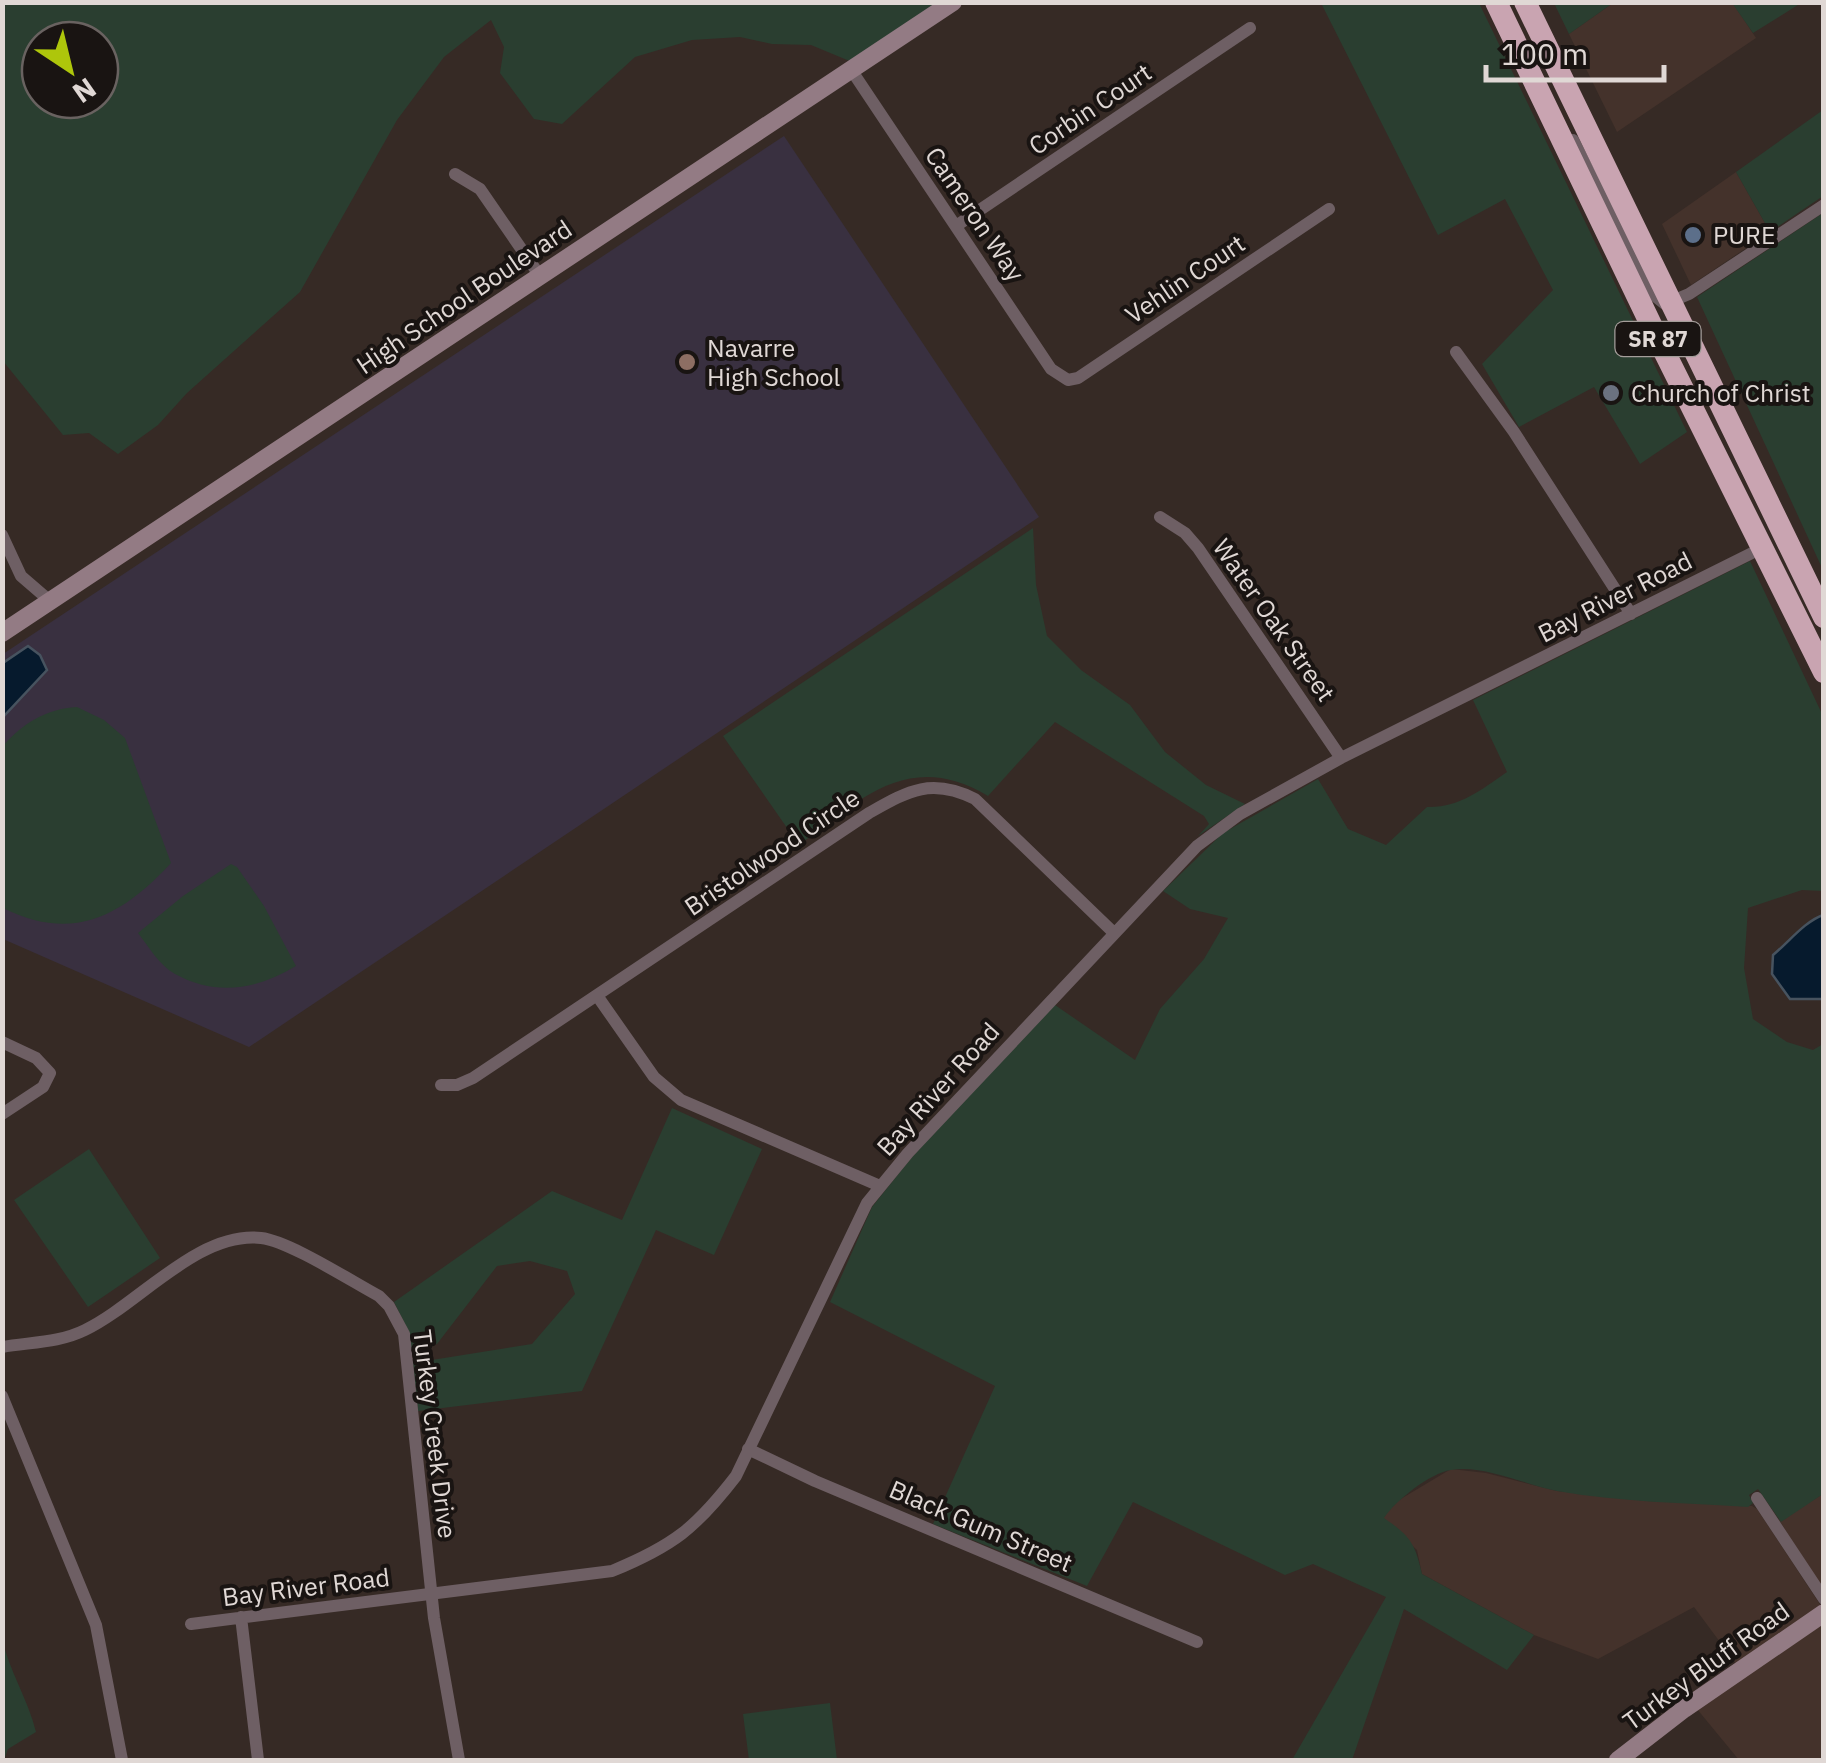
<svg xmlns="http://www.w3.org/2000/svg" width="1826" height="1763" viewBox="0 0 1826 1763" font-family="'IBM Plex Sans',sans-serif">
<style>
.built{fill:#44322b}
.education{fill:#393040}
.green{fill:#2a3e30;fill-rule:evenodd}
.water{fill:#061a2d;stroke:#47535f;stroke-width:2.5}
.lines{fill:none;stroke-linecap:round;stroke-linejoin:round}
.street{stroke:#6e5f64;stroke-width:12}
.secondary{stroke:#937b84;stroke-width:18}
.highway{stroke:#c9a4b1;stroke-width:22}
.service-dot{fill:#5c6f8a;stroke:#191412;stroke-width:4}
.education-dot{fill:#8d6e63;stroke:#191412;stroke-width:4}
.worship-dot{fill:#6b7280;stroke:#191412;stroke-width:4}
.labels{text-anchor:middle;stroke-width:8;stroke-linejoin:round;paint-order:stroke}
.shield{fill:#191412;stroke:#a49d9a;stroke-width:2.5}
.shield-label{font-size:22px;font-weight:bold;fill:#e0d8d5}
.street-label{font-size:25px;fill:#e0d8d5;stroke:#191412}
.poi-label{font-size:25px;fill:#e0d8d5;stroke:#191412;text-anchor:start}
</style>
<rect width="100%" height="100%" fill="#362a25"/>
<path class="built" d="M 1732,2 L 1756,38 L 1617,132 L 1569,34 L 1613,3 Z
M 1736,172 L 1770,232 L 1691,285 L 1662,224 Z
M 1451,1469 L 1486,1473 L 1557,1491 L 1648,1501 L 1752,1506 L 1757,1509 L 1821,1606 L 1737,1665 L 1694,1607 L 1598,1659 L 1534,1635 L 1422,1574 L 1417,1550 L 1383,1518 L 1394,1503 Z
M 1823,1494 L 1823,1589 L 1779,1520 Z
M 1823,1621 L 1823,1760 L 1739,1760 L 1697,1709 Z"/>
<path class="education" d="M 784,136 L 1039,517 L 249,1047 L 3,939 L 3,654 Z"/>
<path class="green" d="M 2,3 L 941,3 L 852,62 L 811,45 L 772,44 L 740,37 L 692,40 L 635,57 L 562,124 L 534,119 L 500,73 L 504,47 L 491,20 L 444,57 L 397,120 L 300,292 L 187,393 L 158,425 L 118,454 L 89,433 L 63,435 L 3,361 ZM 40,40 L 100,40 L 100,100 L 40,100 Z
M 1321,3 L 1479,3 L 1687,432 L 1640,464 L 1594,387 L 1519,427 L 1482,364 L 1553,290 L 1505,199 L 1438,235 Z
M 1554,3 L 1613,3 L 1569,34 Z
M 1732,3 L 1801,3 L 1753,33 Z
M 1823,110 L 1823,196 L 1770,232 L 1736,172 Z
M 1823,213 L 1823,570 L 1697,297 Z
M 1033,528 L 1036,585 L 1047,636 L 1081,670 L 1130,705 L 1165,752 L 1206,785 L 1245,804 L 1198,836 L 1209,824 L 1204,816 L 1055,722 L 988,796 C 909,749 861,799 799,845 L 723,736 Z
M 1750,561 L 1823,716 L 1823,891 L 1802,890 L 1748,908 L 1744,968 L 1753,1019 L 1787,1042 L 1813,1050 L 1823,1044 L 1823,1494 L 1781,1522 L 1758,1489 L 1749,1495 L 1753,1503 L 1748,1507 C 1685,1503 1619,1502 1557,1491 C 1526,1485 1482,1464 1451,1470 C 1430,1473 1395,1501 1384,1518 C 1410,1536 1415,1543 1422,1574 L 1534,1635 L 1507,1670 L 1404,1609 L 1352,1760 L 1292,1760 L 1386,1597 L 1313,1564 L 1285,1575 L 1133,1502 L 1087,1586 L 933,1524 L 995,1386 L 830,1302 L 872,1207 L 912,1157 L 1055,1005 L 1135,1060 L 1160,1009 L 1204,959 L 1228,918 L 1190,909 L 1163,891 L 1223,833 L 1318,779 L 1348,829 L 1386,845 L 1427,807 C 1459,808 1481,790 1507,772 L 1473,700 Z
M 77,707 L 104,720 L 125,738 L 171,863 C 122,916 73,943 3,908 L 3,746 C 23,723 46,709 77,707 Z
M 231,864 L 237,867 L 264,906 L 296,966 C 258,989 217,997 175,974 C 159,965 149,947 138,933 L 183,896 Z
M 672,1108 L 762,1149 L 714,1255 L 656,1230 L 582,1391 L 418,1411 L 413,1363 L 532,1344 L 575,1294 L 567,1271 L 530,1261 L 497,1266 L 437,1344 L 411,1348 L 410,1334 L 394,1302 L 552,1191 L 622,1220 Z
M 89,1149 L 160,1258 L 88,1307 L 14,1200 Z
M 2,1638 C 9,1671 28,1699 36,1732 L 8,1749 L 4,1760 Z
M 830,1703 L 837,1760 L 749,1760 L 743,1714 Z"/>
<path class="water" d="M 28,646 L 40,655 L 47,670 L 3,717 L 3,663 Z
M 1823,915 L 1823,999 L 1790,999 L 1772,974 L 1773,955 C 1790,941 1804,922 1823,915 Z"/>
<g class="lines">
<path class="street" d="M 852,71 L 1051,369 L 1068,380 L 1078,378 L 1329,209
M 1573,140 L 1650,292 L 1665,304 L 1689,294 L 1824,205
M 455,174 L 480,189 L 540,276
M 956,226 L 1250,28
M 1456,352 L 1514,432 L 1631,614
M 1160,517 L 1185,533 L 1198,548 L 1341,758
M 2,535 L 21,576 L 50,601
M 598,997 L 654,1077 L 681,1100 L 880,1186
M 2,1042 L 36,1058 L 50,1073 L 43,1087 L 2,1114
M 441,1085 L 457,1085 L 473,1078 L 869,813 C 908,791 931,777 975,799 L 1113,932
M 2,1347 C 30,1342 59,1343 85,1330 C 139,1304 198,1231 261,1238 C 289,1241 351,1281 379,1296 L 389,1306 L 404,1334 L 434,1618 L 459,1760
M 2,1396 L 96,1625 L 122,1760
M 748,1449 L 815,1481 L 1197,1642
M 1757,1498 L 1824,1599
M 241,1617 L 258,1760
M 191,1624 L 612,1571 C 673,1546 696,1528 736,1476 L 867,1203 L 908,1153 L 1197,846 L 1240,814 L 1341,758 L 1764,547"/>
<path class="secondary" d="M 2,633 L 953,2
M 1618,1760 L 1684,1709 L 1824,1613"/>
<path class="highway" d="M 1496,2 L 1655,333 L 1824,672
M 1525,2 L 1824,617"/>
</g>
<circle class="service-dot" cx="1693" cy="235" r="10"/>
<circle class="education-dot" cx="687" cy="362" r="10"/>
<circle class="worship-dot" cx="1611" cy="393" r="10"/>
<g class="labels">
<rect class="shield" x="1615.5" y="322" width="85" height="34" rx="8"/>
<g class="shield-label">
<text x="1658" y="347">SR 87</text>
</g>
<g class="street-label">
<text transform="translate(1090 109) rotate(-34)" y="9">Corbin Court</text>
<text transform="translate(975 214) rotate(56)" y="9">Cameron Way</text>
<text transform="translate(1185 279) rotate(-34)" y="9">Vehlin Court</text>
<text transform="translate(464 297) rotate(-34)" y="9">High School Boulevard</text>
<text transform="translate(1615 597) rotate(-27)" y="9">Bay River Road</text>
<text transform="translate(1274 620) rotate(55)" y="9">Water Oak Street</text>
<text transform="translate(772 852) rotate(-34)" y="9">Bristolwood Circle</text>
<text transform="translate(938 1089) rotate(-48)" y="9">Bay River Road</text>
<text transform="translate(435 1434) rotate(83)" y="9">Turkey Creek Drive</text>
<text transform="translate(981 1526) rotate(23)" y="9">Black Gum Street</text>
<text transform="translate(306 1587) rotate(-7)" y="9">Bay River Road</text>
<text transform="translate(1706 1666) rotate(-36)" y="9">Turkey Bluff Road</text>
</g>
<g class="poi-label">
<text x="1713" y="244">PURE</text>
<text x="707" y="357">Navarre<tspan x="707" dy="29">High School</tspan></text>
<text x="1631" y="402">Church of Christ</text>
</g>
</g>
<rect width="1826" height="1763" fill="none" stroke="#e0d8d5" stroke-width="10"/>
<g transform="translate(70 70) rotate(145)"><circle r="48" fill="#191412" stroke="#696260" stroke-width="2.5"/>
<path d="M0-8L18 38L0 25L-18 38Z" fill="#aec60b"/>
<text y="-15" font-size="28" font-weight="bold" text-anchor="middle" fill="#e0d8d5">N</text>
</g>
<path d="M1486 65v15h178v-15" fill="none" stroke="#e0d8d5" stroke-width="5"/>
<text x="1501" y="65" font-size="30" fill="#e0d8d5" stroke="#191412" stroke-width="8" paint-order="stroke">100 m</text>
</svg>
